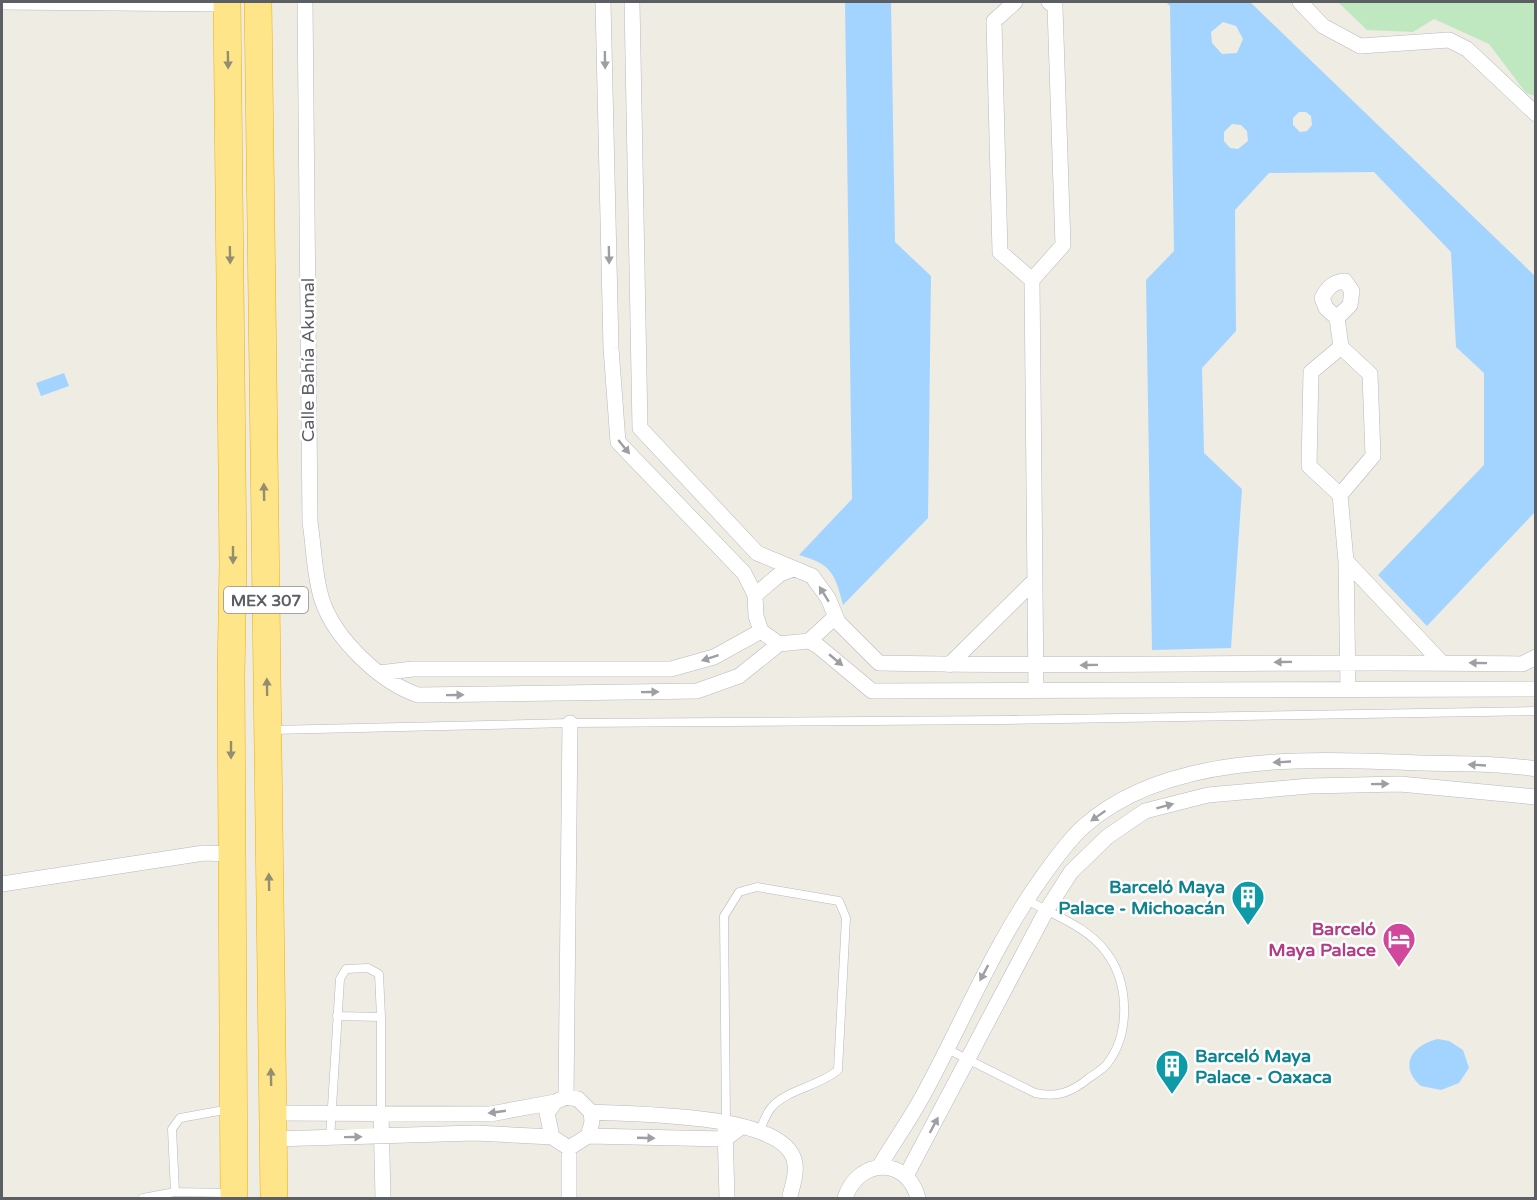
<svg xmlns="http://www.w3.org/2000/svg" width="1537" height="1200" viewBox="0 0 1537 1200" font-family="'Varela Round',sans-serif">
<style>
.green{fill:#bfe7c0}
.water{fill:#a3d4ff;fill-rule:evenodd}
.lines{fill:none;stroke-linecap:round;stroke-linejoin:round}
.lane-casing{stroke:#b6b9be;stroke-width:9}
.street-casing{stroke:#b6b9be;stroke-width:16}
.highway-casing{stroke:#f2ae00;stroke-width:28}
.lane{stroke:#fff;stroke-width:8}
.street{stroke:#fff;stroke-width:15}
.highway{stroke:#ffe58a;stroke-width:27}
.oneway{fill:#948e71}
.oneway2{fill:#9d9fa2}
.labels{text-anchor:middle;stroke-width:5;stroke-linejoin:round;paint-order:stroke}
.shield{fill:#fff;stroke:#8c8f92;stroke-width:1.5}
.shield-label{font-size:16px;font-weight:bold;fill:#5b5f64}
.street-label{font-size:18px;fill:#5b5f64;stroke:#fff}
.culture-label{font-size:18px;font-weight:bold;fill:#0d838f;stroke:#fff;text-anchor:end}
.hotel-label{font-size:18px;font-weight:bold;fill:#b23c85;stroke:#fff;text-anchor:end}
</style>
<rect width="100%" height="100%" fill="#eeece3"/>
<path class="green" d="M 1338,2 L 1535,2 L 1535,96 L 1526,93 L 1489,44 L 1434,19 L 1413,32 L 1367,30 Z"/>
<path class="water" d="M 845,2 L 891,2 L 895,242 L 931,276 L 928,518 L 843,605 C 835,573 831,564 799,555 L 852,499 Z
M 1166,2 L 1250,2 L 1535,276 L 1535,512 L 1427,626 L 1378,575 L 1484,465 L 1484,373 L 1456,347 L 1451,252 L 1374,172 L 1269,173 L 1235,210 L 1236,331 L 1202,368 L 1204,453 L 1242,489 L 1231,648 L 1152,650 L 1146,280 L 1174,251 L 1170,6 ZM 1223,22 L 1236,26 L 1243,39 L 1237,53 L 1222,54 L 1212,43 L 1211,32 ZM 1299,112 L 1306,112 L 1311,116 L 1312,125 L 1307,131 L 1300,132 L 1293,125 L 1293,118 ZM 1232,124 L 1241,125 L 1247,131 L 1248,141 L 1238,149 L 1230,148 L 1224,141 L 1224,132 Z
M 64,373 L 69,386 L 41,396 L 36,383 Z
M 1438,1039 L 1449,1041 L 1463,1050 L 1469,1068 L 1459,1083 L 1441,1090 L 1421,1086 C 1398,1066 1412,1045 1438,1039 Z"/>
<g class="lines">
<defs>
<path id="lane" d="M 272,730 L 570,723 L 1005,720 L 1536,711
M 337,1016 L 381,1017
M 947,1049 L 1035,1093 C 1057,1098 1072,1092 1089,1078 C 1095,1074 1103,1069 1107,1064 C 1131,1033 1129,982 1106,952 C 1086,925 1053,916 1026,899
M 726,1121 L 724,916 L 739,892 L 757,887 L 839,901 L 846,918 L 838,1070 C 820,1086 785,1090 771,1108 C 766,1114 763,1123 760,1130
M 330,1139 L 340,979 L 346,969 L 368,968 L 379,974 L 381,1017 L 381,1113
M 175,1192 L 172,1129 L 180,1118 L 230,1109
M 143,1198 L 175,1192 L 228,1193"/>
<path id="street" d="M 2,2 L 227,4
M 305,2 L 310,522 C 314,547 314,576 322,600 C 335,639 380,682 418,695 L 697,691 L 739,676 L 779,644
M 603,2 L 611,348 L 618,442 L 744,573 L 755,595 L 756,616 L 761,631 L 779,644 L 809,641 L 818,646 L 872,691 L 1536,689
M 632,2 L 640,428 L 757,553 L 812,576 L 828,598 L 838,622 L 879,663 C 1093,668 1307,660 1522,664 L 1536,657
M 1015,2 L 994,21 L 1000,252 L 1032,280
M 1300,2 L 1323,26 L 1360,46 L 1449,40 L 1467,49 L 1536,114
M 1337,318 L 1326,308 L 1322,298 C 1328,287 1333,282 1345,281 L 1352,291 L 1350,305 L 1337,318 L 1341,347 L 1370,374 L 1373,456 L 1340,495 L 1346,561 L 1348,689
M 1340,495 L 1309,466 L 1311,372 L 1341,347
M 1346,561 L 1442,663
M 755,595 L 780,574 L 793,569
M 809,641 L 835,617
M 949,665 L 1034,581
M 379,673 L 413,669 L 671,669 L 714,657 L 761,631
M 1036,691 L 1032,280 L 1063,245 L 1055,7 L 1049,2
M 2,884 L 204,853 L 231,854
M 566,1097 L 570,723
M 591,1112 C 632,1115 789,1112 795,1164 C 797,1174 792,1187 790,1196
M 272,1113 L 490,1114 L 555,1102 L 566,1097 L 578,1099 L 591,1112 L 592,1122 L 588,1136 L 569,1148 L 552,1137 L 547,1113 L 555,1102
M 381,1113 L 383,1198
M 725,1130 L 727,1198
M 588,1136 L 725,1139 L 740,1128
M 274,1139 L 475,1133 L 552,1137
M 879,1167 C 895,1140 914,1114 928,1086 C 966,1015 996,941 1043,876 C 1055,859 1068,841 1083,827 C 1169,750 1315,759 1422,763 C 1460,764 1499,763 1536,769
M 906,1176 L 1046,911 L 1071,872 L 1107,837 L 1145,811 L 1208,795 L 1310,786 L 1400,784 L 1536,797
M 569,1198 L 569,1148
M 845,1198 C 858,1158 907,1156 918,1198"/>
<path id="highway" d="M 227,2 L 233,563 L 231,675 L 234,1198
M 258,2 L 274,1198"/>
</defs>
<use href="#lane" class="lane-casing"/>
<use href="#street" class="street-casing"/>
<use href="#highway" class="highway-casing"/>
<use href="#lane" class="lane"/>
<use href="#street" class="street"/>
<use href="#highway" class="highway"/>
</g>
<defs><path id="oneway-solid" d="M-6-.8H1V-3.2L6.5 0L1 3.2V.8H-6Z" transform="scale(1.5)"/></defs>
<g class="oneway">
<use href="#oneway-solid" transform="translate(228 60) rotate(89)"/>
<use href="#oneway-solid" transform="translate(230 255) rotate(89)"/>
<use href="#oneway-solid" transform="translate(264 492) rotate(-91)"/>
<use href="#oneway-solid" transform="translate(233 555) rotate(90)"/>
<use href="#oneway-solid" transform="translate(267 687) rotate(-91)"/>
<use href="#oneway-solid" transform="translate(231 750) rotate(90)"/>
<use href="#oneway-solid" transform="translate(269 882) rotate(-91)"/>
<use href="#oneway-solid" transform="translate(271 1077) rotate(-91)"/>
</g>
<g class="oneway2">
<use href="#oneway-solid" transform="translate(605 60) rotate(89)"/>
<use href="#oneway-solid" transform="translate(609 255) rotate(89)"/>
<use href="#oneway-solid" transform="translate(624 447) rotate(51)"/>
<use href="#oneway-solid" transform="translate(824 594) rotate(-122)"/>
<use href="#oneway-solid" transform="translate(710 658) rotate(162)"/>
<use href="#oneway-solid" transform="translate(836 660) rotate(40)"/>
<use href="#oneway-solid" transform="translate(1283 662) rotate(179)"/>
<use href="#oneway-solid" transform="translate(1478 663) rotate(-179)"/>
<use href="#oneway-solid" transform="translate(1089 665) rotate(179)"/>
<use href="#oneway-solid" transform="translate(650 692) rotate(-1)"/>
<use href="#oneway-solid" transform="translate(455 695) rotate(-1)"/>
<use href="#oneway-solid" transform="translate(1282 762) rotate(177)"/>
<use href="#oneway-solid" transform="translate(1477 765) rotate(-177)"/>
<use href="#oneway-solid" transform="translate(1380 784) rotate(-1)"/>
<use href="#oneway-solid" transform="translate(1165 806) rotate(-15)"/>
<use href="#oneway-solid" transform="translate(1098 816) rotate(145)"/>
<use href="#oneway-solid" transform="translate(984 973) rotate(118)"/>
<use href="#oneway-solid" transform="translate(497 1112) rotate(172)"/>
<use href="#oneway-solid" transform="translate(934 1125) rotate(-62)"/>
<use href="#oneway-solid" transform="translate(353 1137) rotate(-1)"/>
<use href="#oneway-solid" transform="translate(646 1138) rotate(2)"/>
</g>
<defs>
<symbol id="building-pin" viewBox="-11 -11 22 30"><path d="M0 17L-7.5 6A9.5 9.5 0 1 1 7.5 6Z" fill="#0f9aa8" stroke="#fff"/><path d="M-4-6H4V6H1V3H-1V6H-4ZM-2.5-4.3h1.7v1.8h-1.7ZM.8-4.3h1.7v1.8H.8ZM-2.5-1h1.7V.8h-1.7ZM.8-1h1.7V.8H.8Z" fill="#fff"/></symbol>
<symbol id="hotel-pin" viewBox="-11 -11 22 30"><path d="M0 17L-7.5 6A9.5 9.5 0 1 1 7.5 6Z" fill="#d1479c" stroke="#fff"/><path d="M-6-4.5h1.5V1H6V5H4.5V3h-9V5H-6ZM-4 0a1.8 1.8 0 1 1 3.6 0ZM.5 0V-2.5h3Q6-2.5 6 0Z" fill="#fff"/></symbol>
</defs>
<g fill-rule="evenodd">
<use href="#building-pin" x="1229" y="878" width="38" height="52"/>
<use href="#hotel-pin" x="1380" y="920" width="38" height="52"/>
<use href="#building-pin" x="1153" y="1047" width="38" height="52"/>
</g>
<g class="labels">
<rect class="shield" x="224" y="587" width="84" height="26" rx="4.5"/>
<g class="shield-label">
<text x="266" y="606">MEX 307</text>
</g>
<g class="street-label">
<text transform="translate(308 360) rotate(-90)" y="6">Calle Bahía Akumal</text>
</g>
<g class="culture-label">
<text x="1225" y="893">Barceló Maya<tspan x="1225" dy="21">Palace - Michoacán</tspan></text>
<text x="1195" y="1062" text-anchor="start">Barceló Maya<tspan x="1195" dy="21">Palace - Oaxaca</tspan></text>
</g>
<g class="hotel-label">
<text x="1376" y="935">Barceló<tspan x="1376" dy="21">Maya Palace</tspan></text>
</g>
</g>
<rect width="1537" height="1200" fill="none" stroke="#5b5f64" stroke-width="6"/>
</svg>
